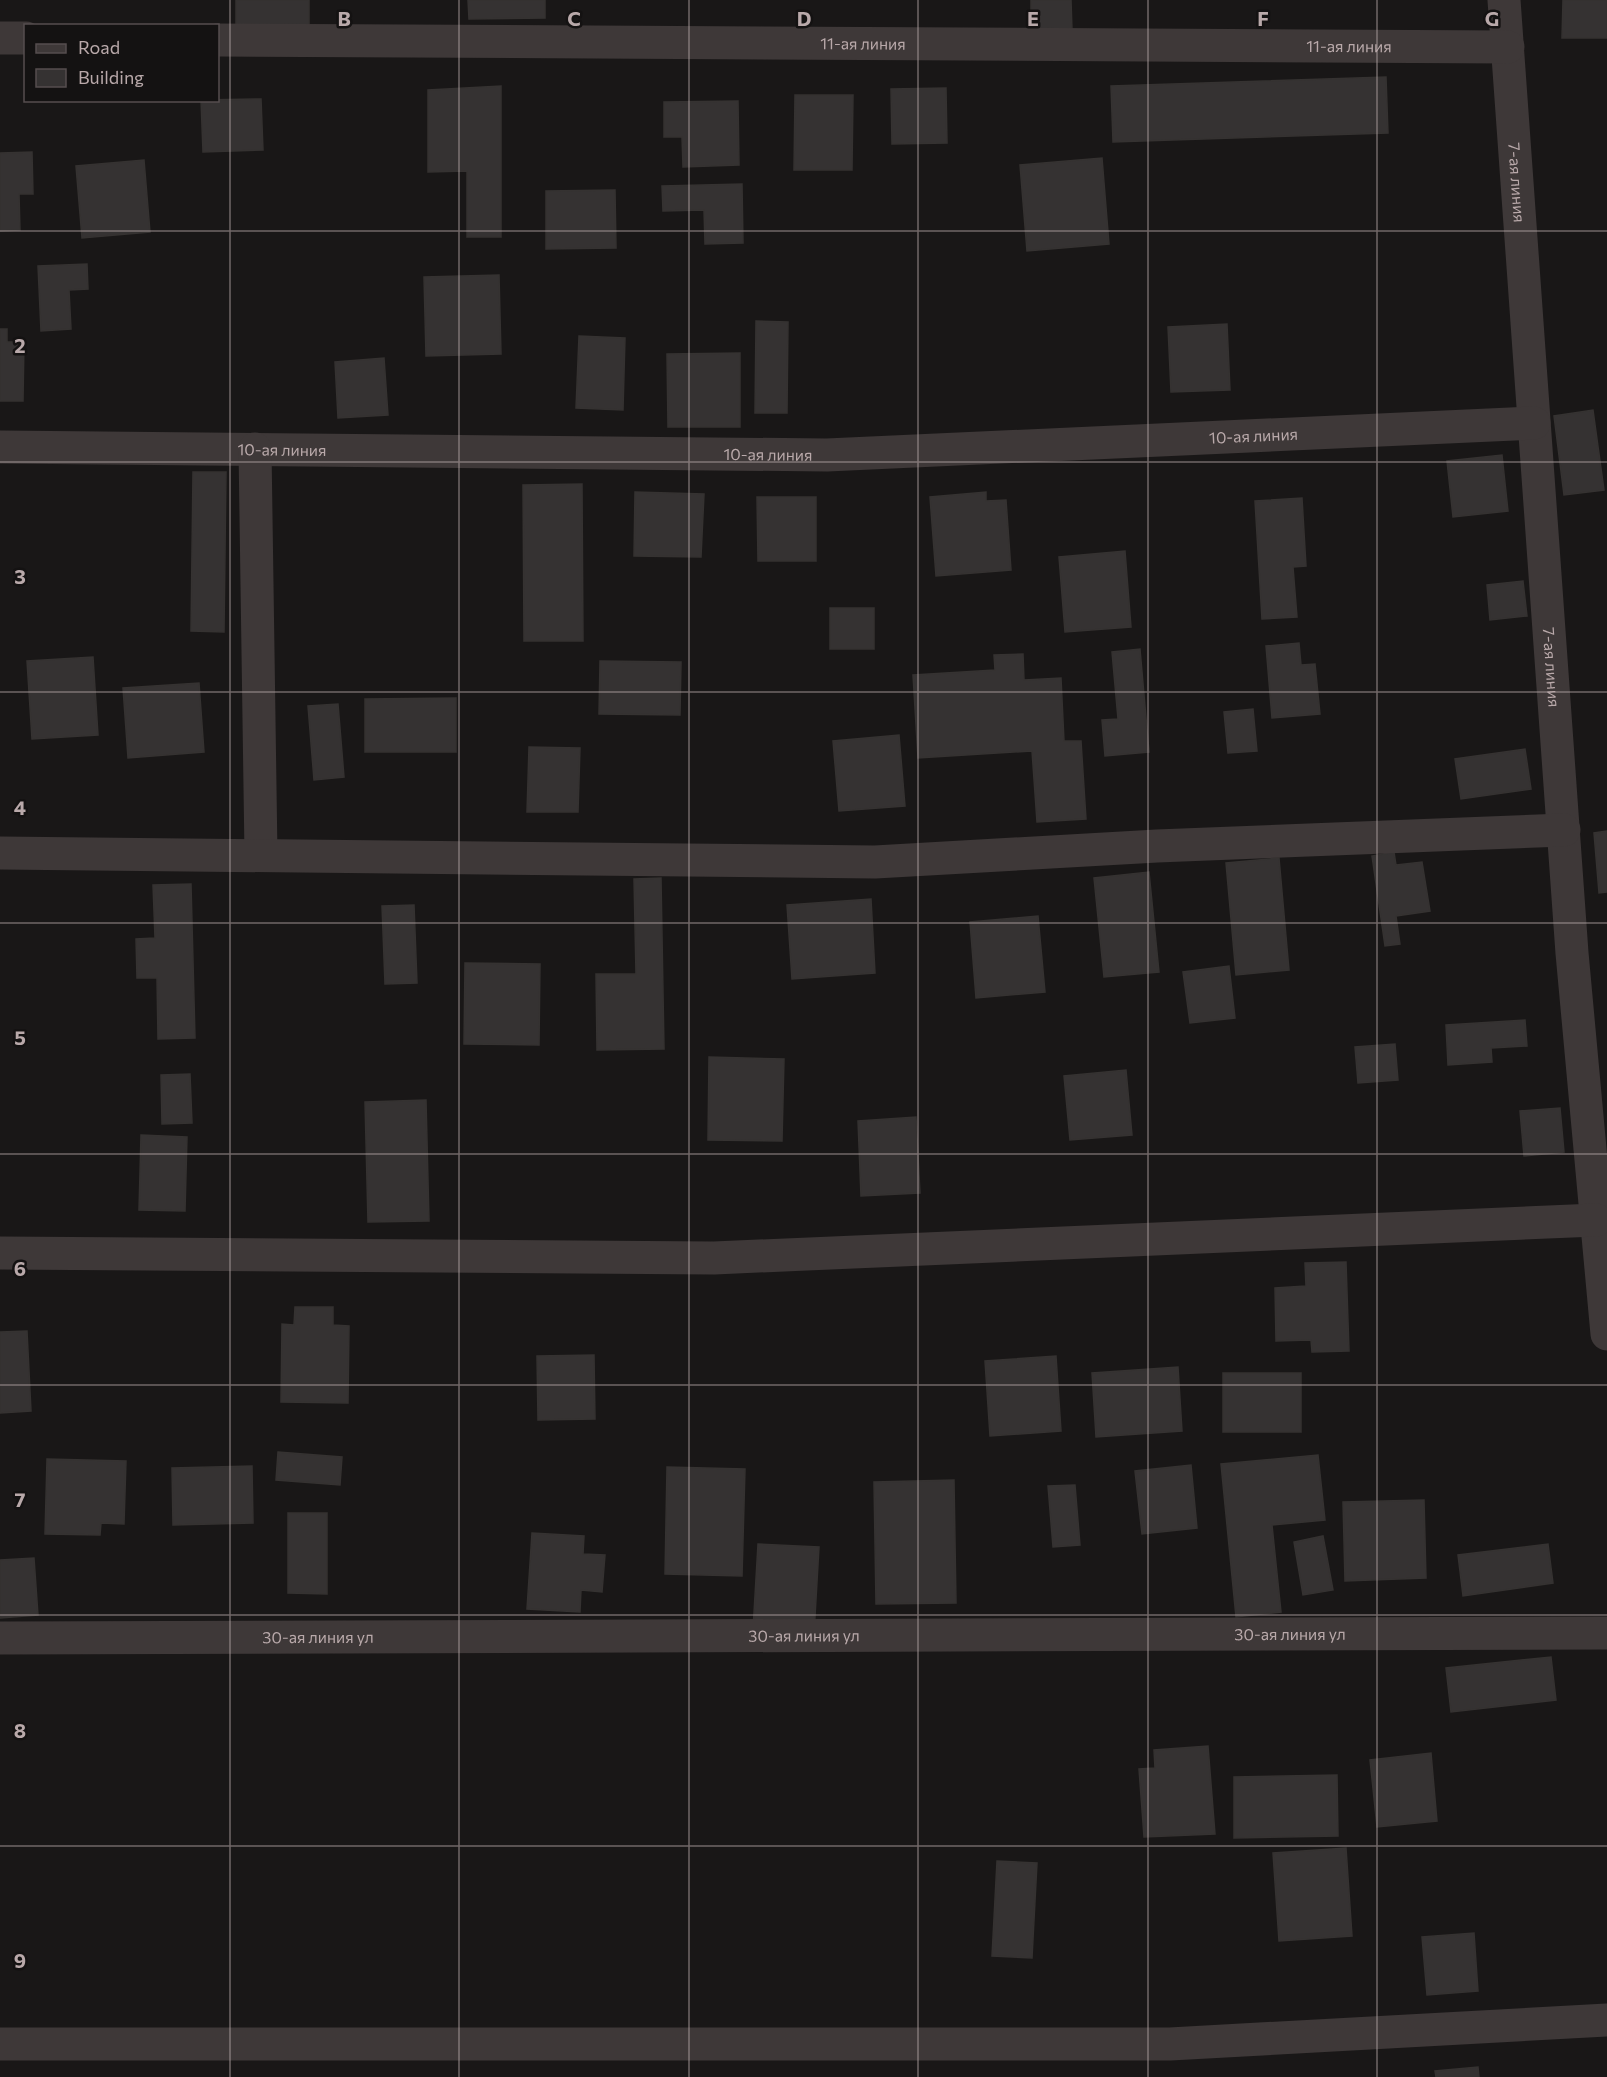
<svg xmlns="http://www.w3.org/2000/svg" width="1607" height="2077" viewBox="0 0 1607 2077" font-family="Commissioner,sans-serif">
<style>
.building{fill:#353232;stroke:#353231;stroke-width:1.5}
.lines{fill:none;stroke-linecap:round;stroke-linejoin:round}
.minor{stroke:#3e3838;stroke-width:33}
.grid{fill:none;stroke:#b9a9aa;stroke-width:1.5;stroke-opacity:0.55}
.labels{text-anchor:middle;stroke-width:5;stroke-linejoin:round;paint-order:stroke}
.street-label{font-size:16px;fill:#b9a9aa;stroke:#141212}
.grid-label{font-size:20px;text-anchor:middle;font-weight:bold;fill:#b9a9aa;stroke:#141212;stroke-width:5;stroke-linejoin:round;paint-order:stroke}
</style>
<rect width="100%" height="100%" fill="#191717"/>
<path class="building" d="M 236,0 L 309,0 L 309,26 L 236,25 Z
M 468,0 L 545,0 L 545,18 L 469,19 Z
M 1031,0 L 1071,0 L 1072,30 L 1031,31 Z
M 1563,0 L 1607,0 L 1607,38 L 1562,38 Z
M 1386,77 L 1388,133 L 1113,142 L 1111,86 Z
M 501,86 L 501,237 L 467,237 L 467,171 L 428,172 L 428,90 Z
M 946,88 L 947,143 L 892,144 L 891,89 Z
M 795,95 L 853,95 L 852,170 L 794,170 Z
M 261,99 L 263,150 L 203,152 L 201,100 Z
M 738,101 L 739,165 L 683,167 L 682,137 L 664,137 L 664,102 Z
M 32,152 L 33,194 L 19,194 L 20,230 L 0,231 L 0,153 Z
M 1102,158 L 1109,244 L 1027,251 L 1020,165 Z
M 144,160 L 150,232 L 82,238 L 76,166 Z
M 742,184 L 743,243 L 705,244 L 704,210 L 663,211 L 662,186 Z
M 615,190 L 616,248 L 546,249 L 546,191 Z
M 87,264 L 88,289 L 69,290 L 71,329 L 41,331 L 38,266 Z
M 499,275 L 501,354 L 426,356 L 424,277 Z
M 756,321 L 788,322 L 787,413 L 755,413 Z
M 1227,324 L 1230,390 L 1171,392 L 1168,327 Z
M 0,329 L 7,329 L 7,342 L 24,342 L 23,401 L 0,401 Z
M 579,336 L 625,338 L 623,410 L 576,408 Z
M 740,353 L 740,427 L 668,427 L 667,354 Z
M 384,358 L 388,415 L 338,418 L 335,362 Z
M 1593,410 L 1604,490 L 1564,495 L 1554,416 Z
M 1502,455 L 1508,511 L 1453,517 L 1447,461 Z
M 193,472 L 226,472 L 224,632 L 191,631 Z
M 582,484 L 583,641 L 524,641 L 523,485 Z
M 635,492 L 704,494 L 701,557 L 634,556 Z
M 986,492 L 986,501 L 1006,500 L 1011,570 L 936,576 L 930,497 Z
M 757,497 L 816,497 L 816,561 L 758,561 Z
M 1302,498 L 1306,566 L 1293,567 L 1297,617 L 1262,619 L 1255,501 Z
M 1125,551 L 1131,627 L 1065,632 L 1059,557 Z
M 1523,581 L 1527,616 L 1490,620 L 1487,585 Z
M 830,608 L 874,608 L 874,649 L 830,649 Z
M 1299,643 L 1301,665 L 1315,664 L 1320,714 L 1272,718 L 1266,646 Z
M 1140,649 L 1149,752 L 1105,756 L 1102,720 L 1118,719 L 1112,652 Z
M 1023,654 L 1024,680 L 1061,678 L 1064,741 L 1081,741 L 1086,819 L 1037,822 L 1032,751 L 918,758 L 913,675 L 995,670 L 994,655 Z
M 93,657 L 98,735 L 32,739 L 27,661 Z
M 600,661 L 681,662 L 680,715 L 599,714 Z
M 199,683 L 204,752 L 128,758 L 123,688 Z
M 456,698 L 456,752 L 365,752 L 365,699 Z
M 338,704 L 344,777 L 314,780 L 308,706 Z
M 1253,709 L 1257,751 L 1228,753 L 1224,712 Z
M 899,735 L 905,806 L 839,811 L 833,741 Z
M 529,747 L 580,748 L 578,812 L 527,812 Z
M 1525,749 L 1531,789 L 1461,799 L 1455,759 Z
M 1607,831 L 1607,892 L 1599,893 L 1594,833 Z
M 1394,852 L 1396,865 L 1422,862 L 1430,911 L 1396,916 L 1400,944 L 1385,946 L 1372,856 Z
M 1279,858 L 1289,970 L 1236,975 L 1226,863 Z
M 1149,872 L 1159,972 L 1104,977 L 1094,878 Z
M 661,878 L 664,1049 L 597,1050 L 596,974 L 636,974 L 634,879 Z
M 191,884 L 195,1038 L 158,1039 L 157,978 L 137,978 L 136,939 L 155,938 L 153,885 Z
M 871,899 L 875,973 L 792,979 L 787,905 Z
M 414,905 L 417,983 L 385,984 L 382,906 Z
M 1038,916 L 1045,992 L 976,998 L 970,922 Z
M 465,963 L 540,964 L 539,1045 L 464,1044 Z
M 1229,966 L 1235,1018 L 1190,1023 L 1183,972 Z
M 1525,1020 L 1527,1046 L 1491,1048 L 1492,1062 L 1448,1065 L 1446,1025 Z
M 1395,1044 L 1398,1080 L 1358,1083 L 1355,1047 Z
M 709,1057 L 784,1059 L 782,1141 L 708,1140 Z
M 1126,1070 L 1132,1135 L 1070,1140 L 1064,1076 Z
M 190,1074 L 192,1123 L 162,1124 L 161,1075 Z
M 426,1100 L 429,1221 L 368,1222 L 365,1102 Z
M 1560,1108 L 1564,1152 L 1524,1156 L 1520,1111 Z
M 916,1117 L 920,1193 L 861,1196 L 858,1121 Z
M 141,1135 L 187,1137 L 185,1211 L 139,1210 Z
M 1346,1262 L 1349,1351 L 1312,1352 L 1311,1340 L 1276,1341 L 1275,1288 L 1306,1286 L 1305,1263 Z
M 295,1307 L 333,1307 L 333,1325 L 349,1326 L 348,1403 L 281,1402 L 282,1324 L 294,1325 Z
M 27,1331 L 31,1411 L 0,1413 L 0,1332 Z
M 594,1355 L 595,1419 L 538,1420 L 537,1356 Z
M 1056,1356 L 1061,1431 L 990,1436 L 985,1361 Z
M 1178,1367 L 1182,1431 L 1096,1437 L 1092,1373 Z
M 1223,1373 L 1301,1373 L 1301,1432 L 1223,1432 Z
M 278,1452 L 342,1457 L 340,1485 L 276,1480 Z
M 1318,1455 L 1325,1520 L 1272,1525 L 1281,1612 L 1236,1617 L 1221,1464 Z
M 47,1459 L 126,1461 L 124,1524 L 101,1523 L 100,1535 L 45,1534 Z
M 1191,1465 L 1197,1528 L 1142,1534 L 1135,1471 Z
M 252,1466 L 253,1523 L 173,1525 L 172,1468 Z
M 667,1467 L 745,1469 L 742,1576 L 665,1574 Z
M 954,1480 L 956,1603 L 876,1604 L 874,1482 Z
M 1075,1485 L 1080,1545 L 1053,1547 L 1048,1486 Z
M 1424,1500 L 1426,1578 L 1345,1581 L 1343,1502 Z
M 288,1513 L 327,1513 L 327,1594 L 288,1593 Z
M 532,1533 L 584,1536 L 583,1554 L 605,1555 L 602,1592 L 581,1590 L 580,1612 L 527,1609 Z
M 1323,1536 L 1333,1590 L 1303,1595 L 1294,1542 Z
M 758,1544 L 819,1547 L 814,1634 L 753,1630 Z
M 1548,1544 L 1553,1583 L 1463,1596 L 1458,1555 Z
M 34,1558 L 38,1615 L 0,1618 L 0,1560 Z
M 1551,1657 L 1556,1700 L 1451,1712 L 1446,1668 Z
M 1208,1746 L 1215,1834 L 1144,1837 L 1139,1769 L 1155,1768 L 1154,1750 Z
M 1431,1753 L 1437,1821 L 1377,1827 L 1370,1760 Z
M 1337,1775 L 1338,1836 L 1234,1838 L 1234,1777 Z
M 1346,1848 L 1352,1936 L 1279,1941 L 1273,1853 Z
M 997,1861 L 1037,1863 L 1032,1958 L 992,1956 Z
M 1474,1933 L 1478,1991 L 1427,1995 L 1422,1937 Z
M 1478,2067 L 1479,2077 L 1436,2077 L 1435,2071 Z"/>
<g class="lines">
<g class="minor">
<path id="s1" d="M 1504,0 L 1572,953 L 1607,1334"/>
<path d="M 0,38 L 26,38"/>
<path id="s2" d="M 218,40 L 1508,47"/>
<path id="s3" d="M 0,447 L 827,455 L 1534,423"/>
<path d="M 255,449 L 261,855"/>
<path d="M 0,853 L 875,862 L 1157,846 L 1564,830"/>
<path d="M 0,1253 L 714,1258 L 1596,1220"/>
<path id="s4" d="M 0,1638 L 1607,1633"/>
<path d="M 0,2044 L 1170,2044 L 1607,2020"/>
</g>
</g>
<path class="grid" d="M 230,0 L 230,2077M 459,0 L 459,2077M 689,0 L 689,2077M 918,0 L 918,2077M 1148,0 L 1148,2077M 1377,0 L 1377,2077M 0,231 L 1607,231M 0,462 L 1607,462M 0,692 L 1607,692M 0,923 L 1607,923M 0,1154 L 1607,1154M 0,1385 L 1607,1385M 0,1615 L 1607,1615M 0,1846 L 1607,1846"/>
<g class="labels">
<g class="street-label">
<text dy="6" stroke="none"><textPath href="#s2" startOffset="645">11-ая линия</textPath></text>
<text dy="6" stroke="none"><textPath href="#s2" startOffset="1131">11-ая линия</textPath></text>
<text dy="6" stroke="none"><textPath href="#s1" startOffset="183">7-ая линия</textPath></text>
<text dy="6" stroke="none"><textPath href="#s3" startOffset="1254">10-ая линия</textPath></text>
<text dy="6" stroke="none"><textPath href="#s3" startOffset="282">10-ая линия</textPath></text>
<text dy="6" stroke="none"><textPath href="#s3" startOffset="768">10-ая линия</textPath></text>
<text dy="6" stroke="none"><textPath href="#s1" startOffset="669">7-ая линия</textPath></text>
<text dy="6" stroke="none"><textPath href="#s4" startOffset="1290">30-ая линия ул</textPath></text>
<text dy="6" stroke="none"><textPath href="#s4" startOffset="804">30-ая линия ул</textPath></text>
<text dy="6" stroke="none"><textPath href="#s4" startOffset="318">30-ая линия ул</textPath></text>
</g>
</g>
<g class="grid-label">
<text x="344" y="26">B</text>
<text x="574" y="26">C</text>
<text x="804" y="26">D</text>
<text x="1033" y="26">E</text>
<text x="1263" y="26">F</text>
<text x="1492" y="26">G</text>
<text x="20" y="353">2</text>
<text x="20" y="584">3</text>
<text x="20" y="815">4</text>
<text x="20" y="1045">5</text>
<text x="20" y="1276">6</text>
<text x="20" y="1507">7</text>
<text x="20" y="1738">8</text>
<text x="20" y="1968">9</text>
</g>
<rect x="24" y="24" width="195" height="78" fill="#141212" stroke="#564e4f" stroke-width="1.5"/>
<rect x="36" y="44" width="30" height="9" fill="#3e3838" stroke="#564e4f" stroke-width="1.5"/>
<text x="78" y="54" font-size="18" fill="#b9a9aa">Road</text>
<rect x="36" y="69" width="30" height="18" fill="#353232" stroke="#564e4f" stroke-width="1.5"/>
<text x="78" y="84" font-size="18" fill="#b9a9aa">Building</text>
</svg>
